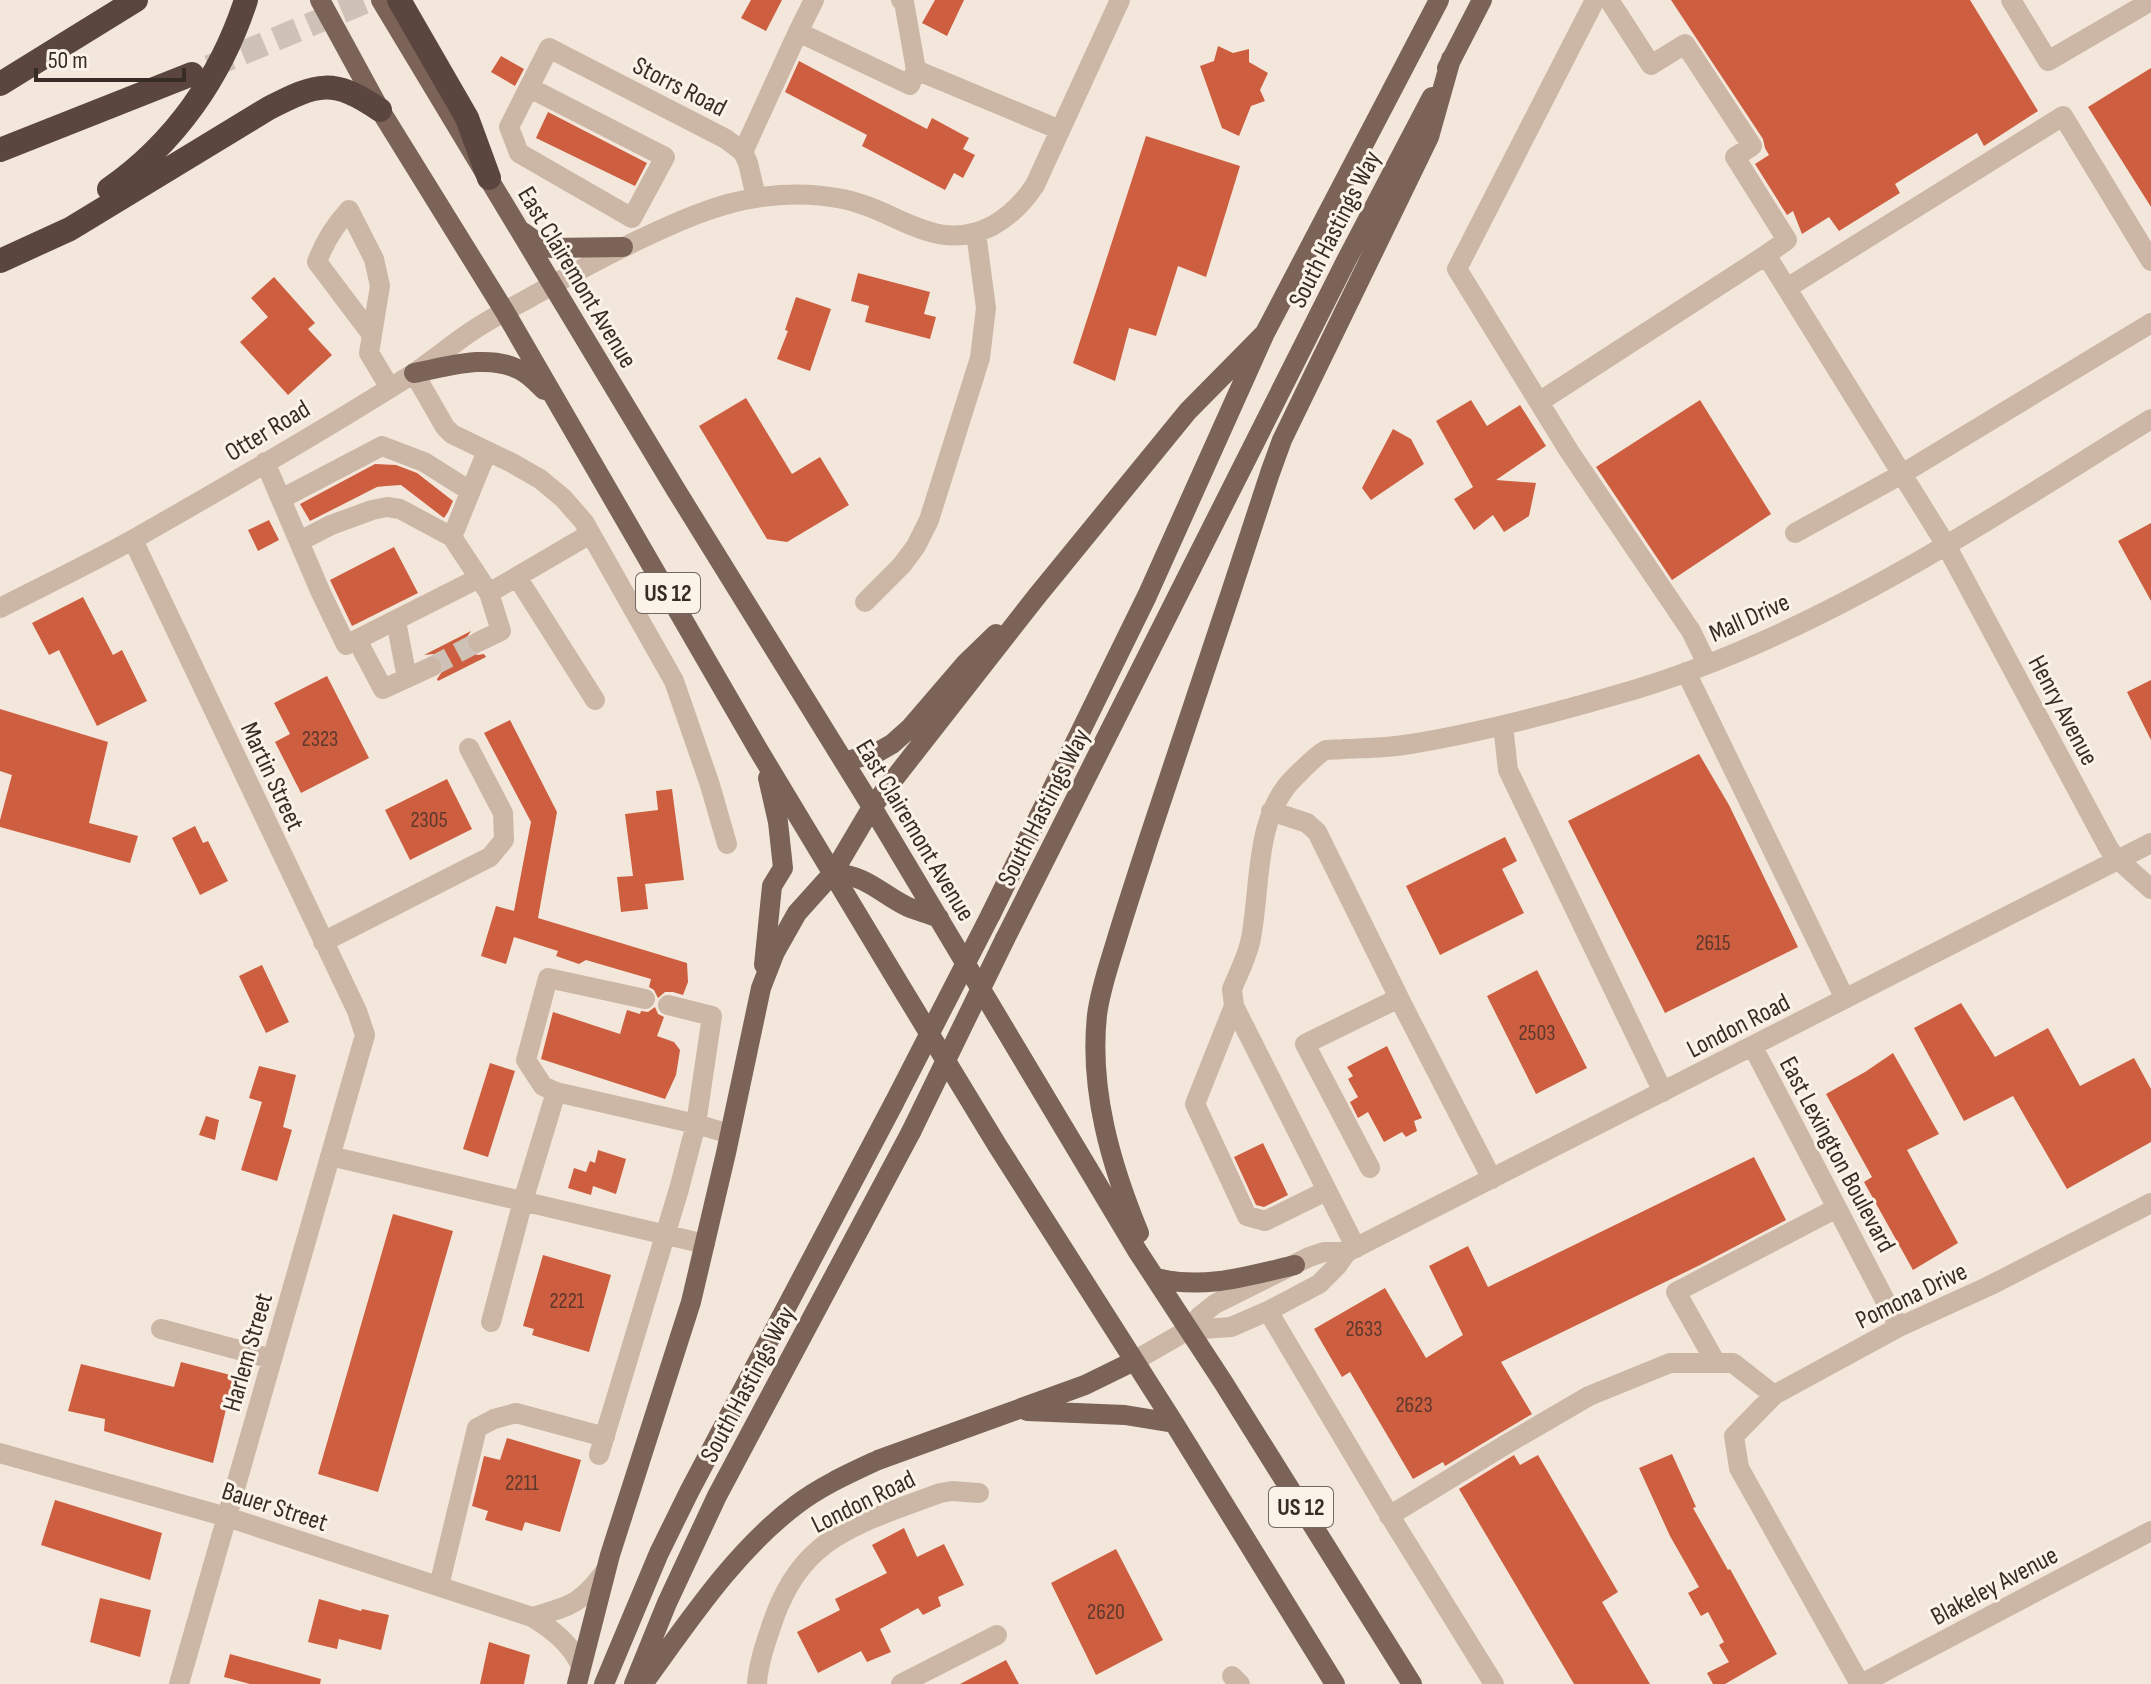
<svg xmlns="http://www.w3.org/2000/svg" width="2151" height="1684" viewBox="0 0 2151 1684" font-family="'Sofia Sans Condensed',sans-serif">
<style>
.building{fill:#cd5e3f}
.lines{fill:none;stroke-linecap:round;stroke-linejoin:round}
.minor-tunnel{stroke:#cec2b7;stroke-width:20;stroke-dasharray:20 10;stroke-linecap:butt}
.highway-tunnel{stroke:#cec2b7;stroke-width:24;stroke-dasharray:24 12;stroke-linecap:butt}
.minor{stroke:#ccb7a6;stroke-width:20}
.major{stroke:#7b6358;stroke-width:20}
.highway{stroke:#5a463e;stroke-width:24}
.major-bridge{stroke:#7b6358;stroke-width:20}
.labels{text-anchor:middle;stroke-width:6;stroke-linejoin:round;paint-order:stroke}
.number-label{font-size:22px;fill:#5d382d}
.shield{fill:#fbf2e8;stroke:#726761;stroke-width:2}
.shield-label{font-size:24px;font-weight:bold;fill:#382c27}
.street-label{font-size:26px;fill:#382c27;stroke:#fbf2e8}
</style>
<rect width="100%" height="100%" fill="#f3e7db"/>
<path class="building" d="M 751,0 L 782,0 L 766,31 L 741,18 Z
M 935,0 L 964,0 L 947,36 L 922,23 Z
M 1671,0 L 1970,0 L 2038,111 L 1984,146 L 1977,133 L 1895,184 L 1900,193 L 1839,231 L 1829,217 L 1802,234 L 1793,211 L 1787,215 L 1755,164 L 1769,155 L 1765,148 L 1763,139 Z
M 1218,46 L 1233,53 L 1249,49 L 1249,62 L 1268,73 L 1260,90 L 1265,101 L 1251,106 L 1239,136 L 1222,128 L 1200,66 L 1214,61 Z
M 501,56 L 524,69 L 515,86 L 491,72 Z
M 799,61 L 927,129 L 932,118 L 969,138 L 963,149 L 975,155 L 963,178 L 954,173 L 945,190 L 862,146 L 867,135 L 785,92 Z
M 2151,68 L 2151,207 L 2088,107 Z
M 548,112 L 647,163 L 635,186 L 536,138 Z
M 1146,136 L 1240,166 L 1206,277 L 1178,266 L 1156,336 L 1129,328 L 1115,381 L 1073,363 Z
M 858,273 L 930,292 L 924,314 L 936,317 L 930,339 L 865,322 L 869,306 L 851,301 Z
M 274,277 L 315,323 L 308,329 L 332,355 L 288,395 L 240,342 L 268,317 L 251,298 Z
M 796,297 L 831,309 L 810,371 L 777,359 L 788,331 L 785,330 Z
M 746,398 L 792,474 L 820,457 L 849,505 L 787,542 L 767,539 L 699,426 Z
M 1471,400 L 1487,426 L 1520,405 L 1546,446 L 1496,480 L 1536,483 L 1529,516 L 1504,532 L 1493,515 L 1474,530 L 1454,499 L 1473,487 L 1436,421 Z
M 1700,400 L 1771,514 L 1672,580 L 1596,467 Z
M 1393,429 L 1411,439 L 1424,464 L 1371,500 L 1362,488 Z
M 375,464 L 396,465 L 417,473 L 453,501 L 448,512 L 444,518 L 401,485 L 386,486 L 377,487 L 310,521 L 300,504 Z
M 269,520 L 279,540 L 258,551 L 248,530 Z
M 2151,523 L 2151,601 L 2118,541 Z
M 394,547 L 418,593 L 352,626 L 330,580 Z
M 83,597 L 113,655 L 122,650 L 147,701 L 97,726 L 59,650 L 49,655 L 32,623 Z
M 471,631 L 465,640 L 467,648 L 471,653 L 478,655 L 484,654 L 486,657 L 438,681 L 437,679 L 444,669 L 442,661 L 433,654 L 424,655 Z
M 327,676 L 369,758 L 301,793 L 275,742 L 290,734 L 274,703 Z
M 2151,680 L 2151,740 L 2127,692 Z
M 0,709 L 108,742 L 89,823 L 138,836 L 130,863 L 0,827 L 0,820 L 12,775 L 0,771 Z
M 510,720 L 557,812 L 538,918 L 687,963 L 688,982 L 683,995 L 673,992 L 665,992 L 658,998 L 654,990 L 649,987 L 651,979 L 586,960 L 579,964 L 556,956 L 558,951 L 514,937 L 506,964 L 481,956 L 496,906 L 514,911 L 531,822 L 484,733 Z
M 1699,754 L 1729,805 L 1798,947 L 1665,1013 L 1568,821 Z
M 447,779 L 472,829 L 410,860 L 385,810 Z
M 672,789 L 684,880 L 645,884 L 648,909 L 621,912 L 617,877 L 633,876 L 625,814 L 658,810 L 656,791 Z
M 195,826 L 203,843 L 208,841 L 228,881 L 200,895 L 172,838 Z
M 1505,837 L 1517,861 L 1502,869 L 1524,913 L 1440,955 L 1406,886 Z
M 262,965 L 289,1022 L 266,1033 L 239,976 Z
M 1537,970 L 1587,1068 L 1536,1094 L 1487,996 Z
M 1961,1003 L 1995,1057 L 2048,1028 L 2080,1086 L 2134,1058 L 2151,1089 L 2151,1142 L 2067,1189 L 2013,1096 L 1964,1121 L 1914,1028 Z
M 655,1007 L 658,1014 L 664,1017 L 657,1036 L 674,1042 L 680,1050 L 676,1075 L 665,1099 L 541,1059 L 553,1012 L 620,1034 L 627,1010 L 640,1014 L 641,1011 L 648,1012 Z
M 1387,1046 L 1422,1118 L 1414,1121 L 1417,1131 L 1406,1137 L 1402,1132 L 1384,1142 L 1368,1112 L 1358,1118 L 1350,1102 L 1358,1097 L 1348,1079 L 1353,1076 L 1347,1067 Z
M 1893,1053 L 1939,1134 L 1907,1150 L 1958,1243 L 1913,1270 L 1864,1182 L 1872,1177 L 1826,1094 L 1865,1072 Z
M 490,1063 L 515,1071 L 488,1157 L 463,1149 Z
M 259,1066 L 296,1075 L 283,1127 L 292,1130 L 277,1181 L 241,1170 L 262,1102 L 249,1098 Z
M 206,1116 L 219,1120 L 215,1140 L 199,1135 Z
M 1263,1143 L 1288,1195 L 1264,1207 L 1256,1205 L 1234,1157 Z
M 598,1150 L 626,1159 L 616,1194 L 593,1186 L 591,1195 L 568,1188 L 574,1168 L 586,1172 L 590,1161 L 595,1163 Z
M 1754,1157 L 1786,1220 L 1700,1265 L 1501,1362 L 1532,1414 L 1445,1466 L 1443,1462 L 1413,1479 L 1350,1372 L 1342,1377 L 1314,1329 L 1385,1288 L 1426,1358 L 1463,1335 L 1429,1266 L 1468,1246 L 1488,1287 Z
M 393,1214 L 453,1231 L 378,1492 L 318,1474 Z
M 543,1255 L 611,1275 L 589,1352 L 532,1335 L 534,1329 L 523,1326 Z
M 181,1362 L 234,1376 L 213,1463 L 104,1431 L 105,1419 L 68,1411 L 81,1364 L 174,1387 Z
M 507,1438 L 581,1460 L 560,1532 L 525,1522 L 522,1531 L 485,1520 L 488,1511 L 472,1506 L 484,1456 L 500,1460 Z
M 1672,1454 L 1696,1507 L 1693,1508 L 1728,1570 L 1730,1569 L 1777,1654 L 1725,1684 L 1713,1684 L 1707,1673 L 1729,1662 L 1719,1645 L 1724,1642 L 1708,1612 L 1701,1616 L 1688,1593 L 1699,1587 L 1670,1536 L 1639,1468 Z
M 1514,1455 L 1520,1465 L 1538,1455 L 1618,1592 L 1602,1602 L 1650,1684 L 1574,1684 L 1459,1489 Z
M 55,1500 L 162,1533 L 150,1580 L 41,1545 Z
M 904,1528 L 917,1557 L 944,1544 L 964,1585 L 938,1597 L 941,1606 L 923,1615 L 918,1608 L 880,1629 L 891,1652 L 867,1662 L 861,1651 L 818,1673 L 797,1632 L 840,1610 L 835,1599 L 887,1573 L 872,1545 Z
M 1116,1549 L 1163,1640 L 1096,1675 L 1051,1583 Z
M 100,1598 L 151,1610 L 140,1657 L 90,1642 Z
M 319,1599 L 361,1611 L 362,1609 L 389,1615 L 381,1650 L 339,1639 L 337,1649 L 308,1642 Z
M 489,1642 L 530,1655 L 524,1684 L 480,1684 Z
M 230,1654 L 321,1679 L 320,1684 L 250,1684 L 224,1677 Z
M 1006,1660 L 1019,1684 L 960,1684 Z"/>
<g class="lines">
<path class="minor-tunnel" d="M 431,667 L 478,642"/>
<path class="highway-tunnel" d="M 209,67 L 369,0"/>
<path class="minor" d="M 901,0 L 904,2 L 916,70
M 1595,0 L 1457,269 L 1569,451 L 1691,631 L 1707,664
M 1609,0 L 1651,65 L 1685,44 L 1752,146 L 1735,157 L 1787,240 L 1766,255 L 1946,545 L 2108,847 L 2114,856 L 2151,889
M 2011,0 L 2048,61 L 2151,1
M 798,32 L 814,0
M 530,88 L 665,157 L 632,218 L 519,153 L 509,127 L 549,48 L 726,139 L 743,152 L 748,163 L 756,197
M 743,152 L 798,32 L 910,85 L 916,70 L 1060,130
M 1787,288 L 2063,116 L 2151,261
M 372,335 L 317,262 C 324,243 335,225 349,210 L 374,259 L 380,286 L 369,353 L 390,388
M 414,373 L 445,427 L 452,434 L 512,463 L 540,479 L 563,498 L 584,522 L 674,681 L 710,785 L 727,844
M 1539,402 L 1766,255
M 265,462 L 321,593 L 346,645 L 479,578
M 281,499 L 382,446 L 424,462 L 470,491
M 1795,533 L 1902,474 L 2151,323
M 452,537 L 487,451
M 133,540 L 357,1011 L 365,1035 L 179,1684
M 300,541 L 331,525 L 372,510 L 387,507 L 400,509 L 452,537 L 489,593 L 501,631 L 478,642
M 517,577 L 595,700
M 489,593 L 590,534
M 865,602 L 902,565 L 916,546 L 929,520 L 980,358 L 986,308 L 976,233
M 0,608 C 45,585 91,563 134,539 C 227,486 321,432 411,375 C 433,361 453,343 475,329 C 495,316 517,305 538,293 C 589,264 640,237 695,215 C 743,196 793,189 843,199 C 898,210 935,255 992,226 C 1010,216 1024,202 1035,185 L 1120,0
M 396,621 L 407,678
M 357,640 L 383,689 L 431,667
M 1686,672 L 1845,999
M 1503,725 L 1508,770 L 1663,1092
M 1271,811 L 1307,823 L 1317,832 L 1405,1010 L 1492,1179
M 323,942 L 490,857 L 504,840 L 503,813 L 469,748
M 645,999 L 548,978 L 526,1060 L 543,1086 L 556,1092 L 696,1124 L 712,1016 L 668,1005
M 1234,1006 L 1195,1104 L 1247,1216 L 1265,1221 L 1326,1191
M 1753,1047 L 1899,1327
M 330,1156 L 705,1244
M 1370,1168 L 1305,1044 L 1399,998
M 1356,1248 L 1234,1006 L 1232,989 C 1239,972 1248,955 1251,938 C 1261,886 1254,817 1294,778 C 1301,771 1318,753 1326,750 C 1331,749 1339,750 1344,749 C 1364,748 1385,748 1404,745 C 1476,734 1547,715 1616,695 C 1811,640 1981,524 2151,419
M 1268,1311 L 1385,1508 L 1494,1684
M 491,1322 L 523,1201 L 556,1092
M 161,1329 L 272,1359
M 1188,1330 L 1231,1327 L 1268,1311 L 1319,1284 L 1337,1266 L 1347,1252 L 2151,843
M 1134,1361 L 1188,1330 L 1200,1316 L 1215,1304 L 1309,1257 L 1324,1252 L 1347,1252
M 1716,1363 L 1676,1292 L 1837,1208
M 0,1453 L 227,1517 L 532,1617 C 553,1630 570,1643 581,1666
M 599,1455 L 679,1189 L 696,1124 L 730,1134
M 1389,1516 L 1505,1445 L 1589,1396 L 1670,1363 L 1733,1363 L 1774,1395
M 439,1586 L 477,1428 L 494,1419 L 516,1413 L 605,1437
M 532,1617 C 571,1606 581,1604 606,1570
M 1232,1676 L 1240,1684
M 757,1684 C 758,1666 764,1647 770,1630 C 779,1601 794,1571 817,1551 C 848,1523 901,1508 940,1493 L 952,1491 L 979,1493
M 901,1684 L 997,1635
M 1860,1684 L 1739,1468 L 1734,1436 L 1774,1395 L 1899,1327 L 1989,1286 L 2151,1203
M 1861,1684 L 2151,1531"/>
<path class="major" d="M 320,0 L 380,110 L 505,312 L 759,751 L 898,982 L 997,1145 L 1174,1423 L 1335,1684
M 381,0 L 676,490 L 872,807 L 1138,1252 L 1223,1382 L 1412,1684
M 1447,68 L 1482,0
M 523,232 L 541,245 L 552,248 L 623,247
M 414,373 C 447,367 488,353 520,370 C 529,374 537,383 544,390
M 844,762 L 878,752 L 892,744 L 910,728 L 965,664 L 996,634
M 833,873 C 869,876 879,893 908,907 C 918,911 929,914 939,918
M 991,914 L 1147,596 L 1265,333 L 1439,0
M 1005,939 L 1346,261 L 1432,97
M 764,965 L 772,886 L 783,868 L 778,822 L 768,778
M 1139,1233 C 1111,1165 1089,1090 1097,1015 C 1100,991 1108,968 1115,945 C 1126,908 1138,872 1150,835 C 1190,714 1231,594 1270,473 L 1282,440 L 1429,137 L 1451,59
M 1156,1278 C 1204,1290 1248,1276 1295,1265
M 1027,1411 L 1125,1415 L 1174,1423
M 577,1684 L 610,1555 L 691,1302 L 726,1153 L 761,988 L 775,952 L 797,913 L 833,873 L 872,807 L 1037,596 L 1188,411 L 1265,333
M 604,1684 L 659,1553 L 689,1492 L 894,1103
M 634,1684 L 667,1603 L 717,1496 L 911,1132
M 643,1684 C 689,1621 734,1552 796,1505 C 821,1486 850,1473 878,1460 L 1085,1385 L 1134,1361"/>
<path class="highway" d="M 399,0 L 467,118 L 489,178
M 0,84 L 136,0
M 0,150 L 192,74
M 109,189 C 175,143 221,77 246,0
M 0,261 L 70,229 L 269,108 C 318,83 333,78 380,110"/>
<path class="major-bridge" d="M 894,1103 L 991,914
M 911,1132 L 1005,939"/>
</g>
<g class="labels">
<g class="number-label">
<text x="320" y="746">2323</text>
<text x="429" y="827">2305</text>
<text x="1713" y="950">2615</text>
<text x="1537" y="1040">2503</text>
<text x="567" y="1308">2221</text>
<text x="1364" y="1336">2633</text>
<text x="1414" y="1412">2623</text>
<text x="522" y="1490">2211</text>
<text x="1106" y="1619">2620</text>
</g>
<g class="shield">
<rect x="636" y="573" width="64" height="40" rx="6"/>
<rect x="1269" y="1487" width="64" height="40" rx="6"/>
</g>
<g class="shield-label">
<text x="668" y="601">US 12</text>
<text x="1301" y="1515">US 12</text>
</g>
<g class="street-label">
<text transform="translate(680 86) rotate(27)" y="9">Storrs Road</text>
<text transform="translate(1334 229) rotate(-63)" y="9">South Hastings Way</text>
<text transform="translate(578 277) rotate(59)" y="9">East Clairemont Avenue</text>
<text transform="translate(267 430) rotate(-31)" y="9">Otter Road</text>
<text transform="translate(1749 617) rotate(-24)" y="9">Mall Drive</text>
<text transform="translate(2064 710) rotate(62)" y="9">Henry Avenue</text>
<text transform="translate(273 776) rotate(65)" y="9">Martin Street</text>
<text transform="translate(1043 807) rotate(-63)" y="9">South Hastings Way</text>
<text transform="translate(916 830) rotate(59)" y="9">East Clairemont Avenue</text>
<text transform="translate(1738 1025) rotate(-27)" y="9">London Road</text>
<text transform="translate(1838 1154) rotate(62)" y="9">East Lexington Boulevard</text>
<text transform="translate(1911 1295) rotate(-26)" y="9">Pomona Drive</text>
<text transform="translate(247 1352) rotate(-74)" y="9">Harlem Street</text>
<text transform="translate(747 1384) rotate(-62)" y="9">South Hastings Way</text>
<text transform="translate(863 1501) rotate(-26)" y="9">London Road</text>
<text transform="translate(275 1506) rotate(18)" y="9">Bauer Street</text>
<text transform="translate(1994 1585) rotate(-28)" y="9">Blakeley Avenue</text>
</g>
</g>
<path d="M36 68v12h148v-12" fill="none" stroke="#382c27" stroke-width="4"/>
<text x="48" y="68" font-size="24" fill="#382c27" stroke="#fbf2e8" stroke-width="6" paint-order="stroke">50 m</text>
</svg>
